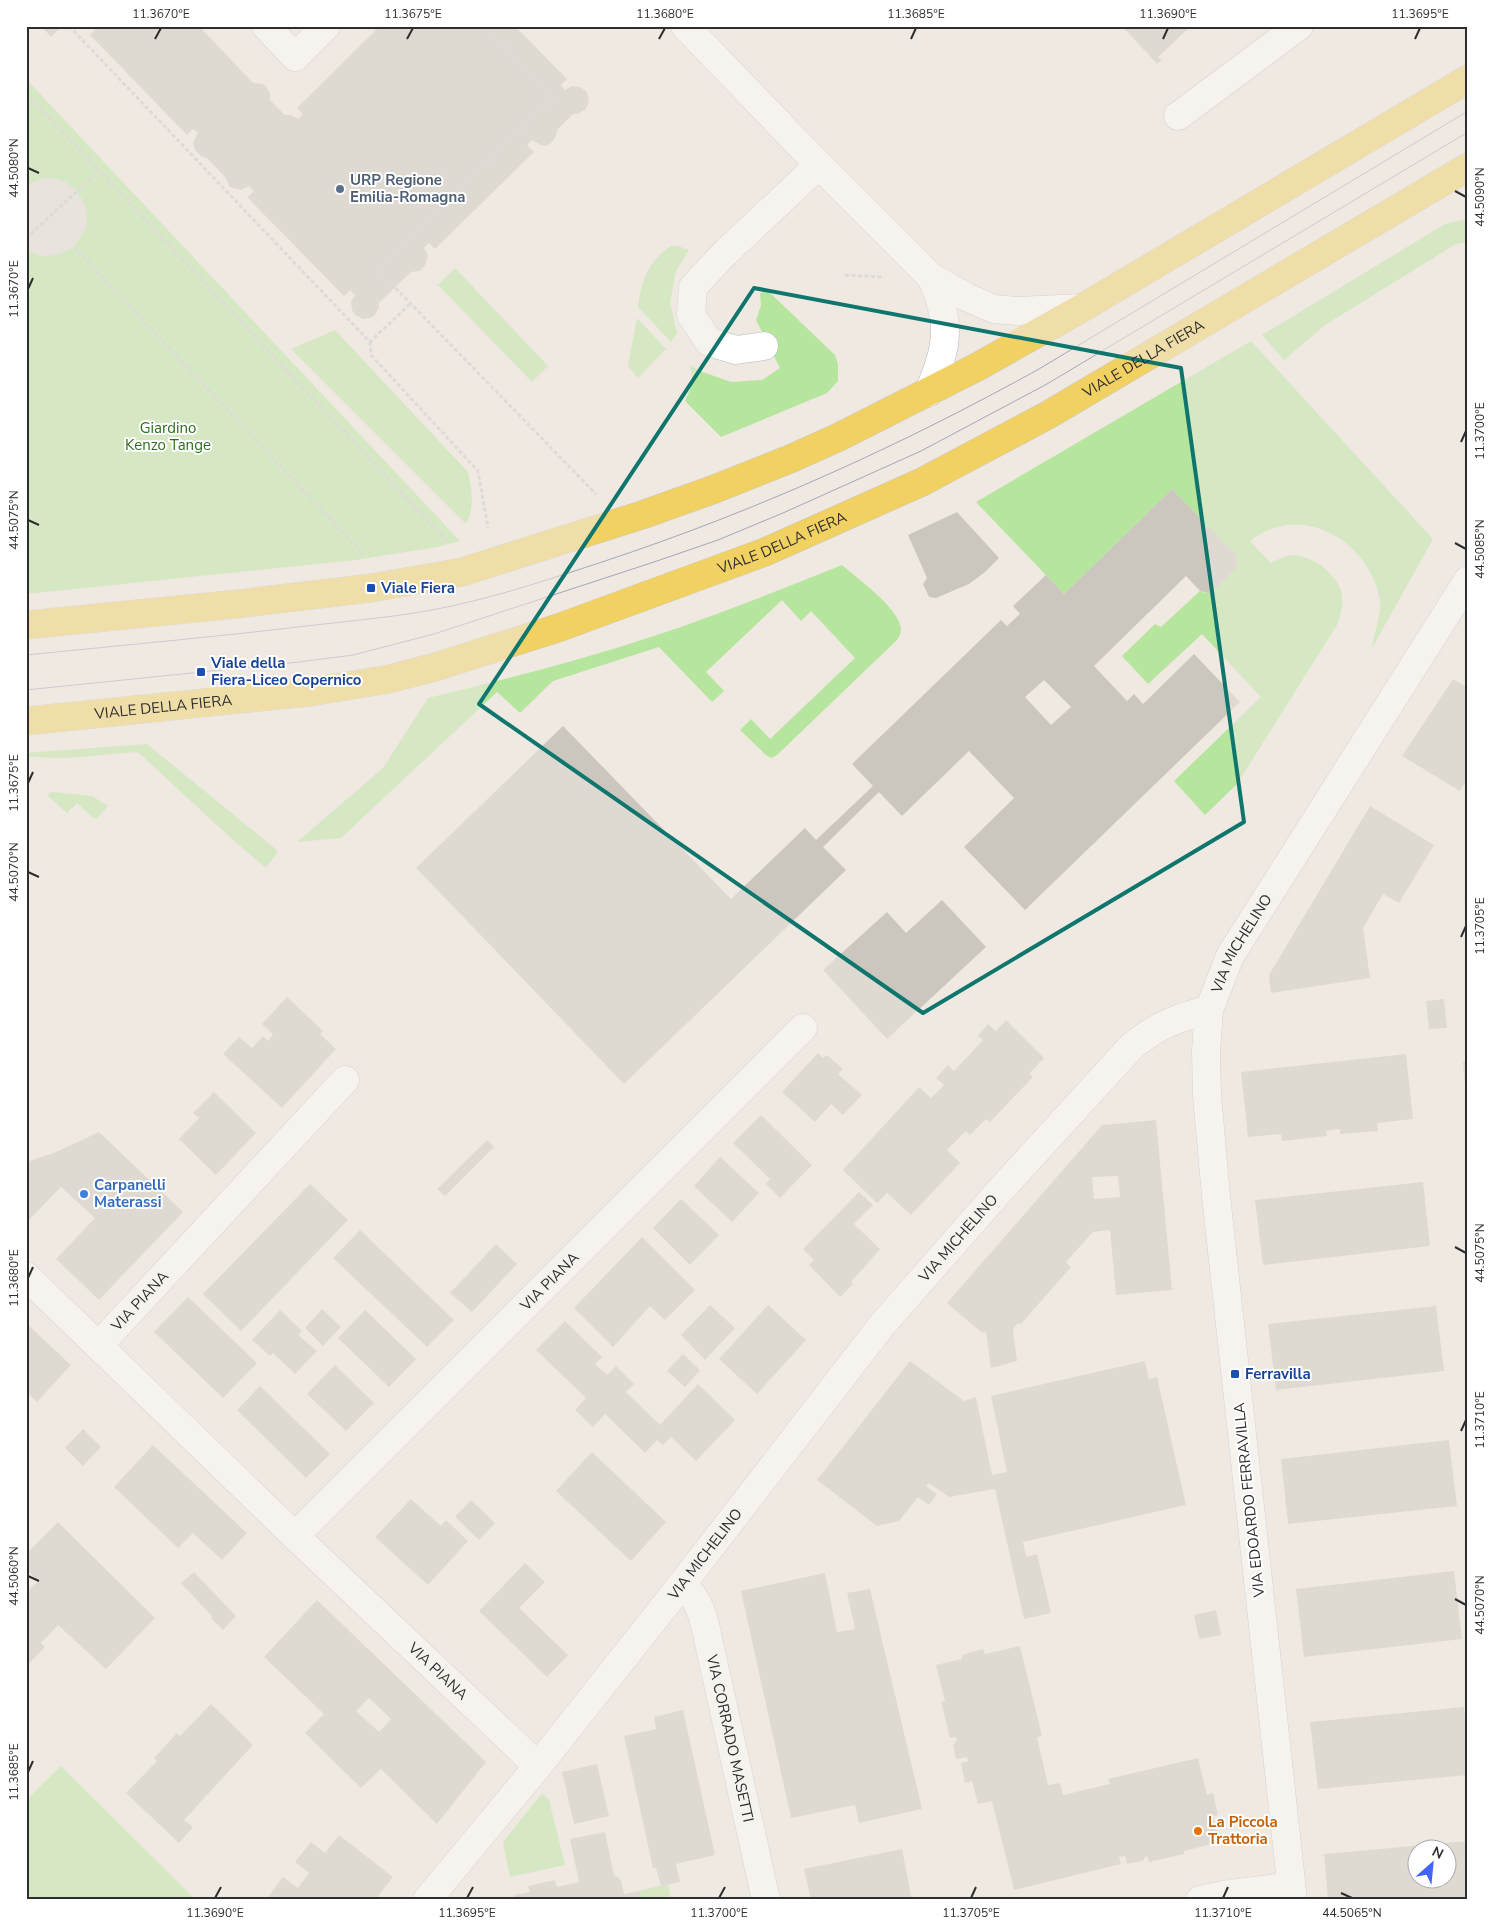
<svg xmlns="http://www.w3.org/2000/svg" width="1494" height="1926" viewBox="0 0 1494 1926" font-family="'Nunito Sans',sans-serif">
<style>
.green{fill:#b6e59e}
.plaza{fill:#dfdcd8}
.building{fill:#cbc7bf;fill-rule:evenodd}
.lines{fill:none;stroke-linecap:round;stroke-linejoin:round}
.minor-casing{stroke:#b4b7c1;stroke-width:29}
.major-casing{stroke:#c9c9c9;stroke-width:29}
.path{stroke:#c9c9c9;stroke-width:3;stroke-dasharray:4 2.5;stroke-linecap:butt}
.minor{stroke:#fff;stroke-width:28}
.major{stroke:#f2d163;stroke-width:28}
.tram{stroke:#a3a6b8;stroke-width:1}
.marked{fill:none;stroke:#0f766e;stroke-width:4;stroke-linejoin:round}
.ticks{fill:none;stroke:#2e2e2e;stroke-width:2}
.service-dot{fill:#5c6f8a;stroke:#fff;stroke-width:2}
.transit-dot{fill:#1a4fb4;stroke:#fff;stroke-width:2}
.shop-dot{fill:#3f7fe0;stroke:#fff;stroke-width:2}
.food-dot{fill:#e8710a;stroke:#fff;stroke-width:2}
.labels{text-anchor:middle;stroke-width:4;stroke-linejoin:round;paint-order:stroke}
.service-label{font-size:15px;font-weight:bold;fill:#4e5e75;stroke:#fff;text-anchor:start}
.street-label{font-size:15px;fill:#2e2e2e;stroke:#fff}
.park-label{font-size:15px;fill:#2c6e1b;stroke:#fff}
.transit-label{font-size:15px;font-weight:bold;fill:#164399;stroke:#fff;text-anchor:start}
.shop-label{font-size:15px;font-weight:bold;fill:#366cbe;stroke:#fff;text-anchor:start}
.food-label{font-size:15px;font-weight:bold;fill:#c56008;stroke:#fff;text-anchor:start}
.neatline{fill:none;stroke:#2e2e2e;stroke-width:2}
.ticks-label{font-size:12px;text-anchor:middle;fill:#2e2e2e}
</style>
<rect width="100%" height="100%" fill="#efe9e1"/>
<path class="green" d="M 26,79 L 460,541 L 437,547 L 356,560 L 26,594 Z
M 1462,220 L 1468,221 L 1468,242 L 1456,244 L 1325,325 L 1284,360 L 1262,335 L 1445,224 Z
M 671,246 L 678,246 L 689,250 L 676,271 L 670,302 L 677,333 L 671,342 L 638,307 C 641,281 648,261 671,246 Z
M 455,268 L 548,366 L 532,382 L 438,285 Z
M 766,289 L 835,355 L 838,364 L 838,381 L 827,393 L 721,437 L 685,401 L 693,383 L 690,365 L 700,371 L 731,382 L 762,380 L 780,368 L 756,320 L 761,305 L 760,294 Z
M 637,318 L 666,349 L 638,378 L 628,366 Z
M 335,330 L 468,472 C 472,491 475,506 466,524 L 291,349 Z
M 1251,341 L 1433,539 L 1372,648 C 1374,630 1383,614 1379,596 C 1367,539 1299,501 1250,541 L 1271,563 C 1277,560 1285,555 1293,555 C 1312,556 1335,572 1341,591 C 1344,603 1341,614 1337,625 L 1237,784 L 1205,815 L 1174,781 L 1261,697 L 1202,634 L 1148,684 L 1122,656 L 1155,624 L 1161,627 L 1200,591 L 1205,593 L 1213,591 L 1235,570 L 1237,565 L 1236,555 L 1172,489 L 1064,594 L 976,502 Z
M 842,565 C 858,579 899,608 901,629 C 901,633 899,637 897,640 L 777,755 L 771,758 L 766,755 L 740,730 L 751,719 L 770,739 L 855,658 L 811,611 L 801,621 L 782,600 L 706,672 L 724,691 L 712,702 L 659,647 L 553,681 L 520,713 L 497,692 L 341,838 L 297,842 L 383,768 L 428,698 C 503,680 578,661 651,637 C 716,616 779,590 842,565 Z
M 147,744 L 278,851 L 266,868 L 233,840 L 140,754 L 136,752 L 67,758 L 26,757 L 26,753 Z
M 53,792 L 92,796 L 108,806 L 97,818 L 93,818 L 77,803 L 67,813 L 48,796 L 49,793 Z
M 61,1766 L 72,1777 L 196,1900 L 26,1900 L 26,1800 Z
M 542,1793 L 549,1800 L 565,1865 L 510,1877 L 503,1842 Z
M 668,1884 L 671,1900 L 641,1900 L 639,1891 Z"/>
<path class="plaza" d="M 43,178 L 58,179 L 67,183 L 77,191 L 84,203 L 87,216 L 86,228 L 74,247 L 60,254 L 49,256 L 40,256 L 26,250 L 26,185 Z"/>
<path class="building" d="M 41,26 L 62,26 L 51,37 Z
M 93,26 L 199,26 L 253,83 L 263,84 L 267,88 L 270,93 L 270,100 L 285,115 L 291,115 L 298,119 L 303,114 L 297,108 L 380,26 L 515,26 L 567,79 L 561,85 L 565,90 L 572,86 L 580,87 L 587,92 L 589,102 L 585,110 L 577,114 L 573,114 L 557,130 L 556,136 L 551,143 L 546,146 L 541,145 L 532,140 L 527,145 L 534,152 L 435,249 L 429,243 L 424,248 L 428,255 L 425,265 L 420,271 L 411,272 L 379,303 L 379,308 L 374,316 L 370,318 L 363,319 L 355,315 L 352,310 L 351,302 L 355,295 L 350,290 L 344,296 L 247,197 L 254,191 L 249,186 L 241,190 L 230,187 L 225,177 L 207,158 L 201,156 L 195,150 L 193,142 L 198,133 L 193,129 L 187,135 L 90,35 L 96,29 Z
M 1122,26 L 1191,26 L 1158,57 L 1162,60 L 1157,64 Z
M 1172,489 L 1236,555 L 1237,565 L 1235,570 L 1213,591 L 1208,593 L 1200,591 L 1186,576 L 1094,666 L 1127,701 L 1134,694 L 1143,704 L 1194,654 L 1240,702 L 1025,910 L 964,847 L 1014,798 L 969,751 L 902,816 L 879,792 L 823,847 L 846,870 L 624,1084 L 416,868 L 563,726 L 731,899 L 805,828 L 816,840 L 873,786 L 852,764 L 1001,620 L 1007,626 L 1020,614 L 1013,606 L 1046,575 L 1064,594 ZM 1044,680 L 1071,707 L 1051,725 L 1025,697 Z
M 957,512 L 999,558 L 985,572 L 969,584 L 936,598 L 929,597 L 923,584 L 927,578 L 908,535 Z
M 1453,679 L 1468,688 L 1468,778 L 1460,791 L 1402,756 Z
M 1370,806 L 1434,845 L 1399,903 L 1383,894 L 1363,928 L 1370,978 L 1271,993 L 1269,975 Z
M 1464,897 L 1468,897 L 1468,920 L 1467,920 Z
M 942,900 L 986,947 L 887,1039 L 823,970 L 887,912 L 906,933 Z
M 287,997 L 323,1031 L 320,1034 L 336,1049 L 282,1108 L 223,1054 L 239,1037 L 252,1048 L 263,1036 L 268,1041 L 273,1034 L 262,1024 Z
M 1444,999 L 1447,1028 L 1429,1029 L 1426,1001 Z
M 1006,1020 L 1044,1058 L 1029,1074 L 1033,1077 L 990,1122 L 986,1119 L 970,1135 L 966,1131 L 947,1150 L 960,1163 L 911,1215 L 887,1193 L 877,1203 L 843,1170 L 919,1087 L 931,1098 L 944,1085 L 936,1078 L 948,1065 L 954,1071 L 983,1040 L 978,1036 L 988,1024 L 996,1031 Z
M 818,1053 L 823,1058 L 827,1055 L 843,1069 L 838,1074 L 862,1095 L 843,1115 L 831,1104 L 815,1122 L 782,1092 Z
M 1406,1054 L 1413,1119 L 1377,1123 L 1378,1131 L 1340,1134 L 1340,1129 L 1326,1131 L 1327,1136 L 1282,1141 L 1281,1134 L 1248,1137 L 1241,1072 Z
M 1468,1061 L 1468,1099 L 1466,1099 L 1463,1062 Z
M 214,1092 L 256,1133 L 216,1175 L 179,1139 L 199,1118 L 193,1113 Z
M 761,1115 L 812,1165 L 780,1198 L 766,1184 L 770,1179 L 733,1143 Z
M 1156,1120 L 1172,1290 L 1116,1295 L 1110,1230 L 1093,1232 L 1066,1262 L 1071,1267 L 1020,1325 L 1018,1323 L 1013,1329 L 1017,1361 L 991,1368 L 986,1332 L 982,1333 L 947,1303 L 1102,1125 ZM 1118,1176 L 1120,1197 L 1094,1199 L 1092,1177 Z
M 99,1132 L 183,1212 L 99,1300 L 56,1259 L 95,1218 L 61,1187 L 26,1223 L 26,1162 L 54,1153 Z
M 487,1140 L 494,1147 L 445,1196 L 437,1189 Z
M 720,1157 L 759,1193 L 732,1222 L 694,1186 Z
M 1423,1182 L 1430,1246 L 1263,1265 L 1255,1200 Z
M 310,1184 L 348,1220 L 241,1331 L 203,1294 Z
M 859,1192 L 873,1205 L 854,1224 L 880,1249 L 851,1282 L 853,1284 L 840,1297 L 809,1265 L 814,1260 L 803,1249 Z
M 681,1199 L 719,1235 L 690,1265 L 653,1228 Z
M 360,1230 L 454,1320 L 427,1347 L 333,1258 Z
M 642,1237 L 695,1290 L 665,1320 L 650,1306 L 613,1347 L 574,1308 Z
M 496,1244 L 517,1264 L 472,1312 L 450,1293 Z
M 188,1297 L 257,1363 L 223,1398 L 154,1332 Z
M 710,1305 L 735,1328 L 705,1360 L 681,1335 Z
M 768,1305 L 806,1340 L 757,1394 L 719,1359 Z
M 1436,1306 L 1444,1371 L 1276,1390 L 1268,1324 Z
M 322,1309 L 341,1327 L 323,1346 L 305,1328 Z
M 280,1310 L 302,1331 L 298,1335 L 317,1351 L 295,1374 L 273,1353 L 270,1356 L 252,1340 Z
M 365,1310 L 416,1359 L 389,1387 L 338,1338 Z
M 565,1321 L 602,1357 L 595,1364 L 607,1375 L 616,1366 L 634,1384 L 626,1392 L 660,1425 L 698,1384 L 735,1420 L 696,1461 L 671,1437 L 663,1445 L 657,1440 L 645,1453 L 605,1414 L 593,1427 L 575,1410 L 586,1398 L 536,1350 Z
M 26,1323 L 71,1365 L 37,1402 L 26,1391 Z
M 683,1354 L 700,1370 L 685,1387 L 667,1371 Z
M 910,1361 L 964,1401 L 976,1397 L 992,1475 L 1007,1472 L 991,1396 L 1145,1361 L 1149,1379 L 1157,1377 L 1186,1505 L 1023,1542 L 1026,1557 L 1037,1554 L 1051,1613 L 1024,1619 L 995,1489 L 949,1497 L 929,1483 L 926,1486 L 937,1494 L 929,1505 L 918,1497 L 899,1521 L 877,1526 L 817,1480 Z
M 335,1365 L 374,1403 L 346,1431 L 307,1394 Z
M 260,1386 L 330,1454 L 306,1478 L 237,1410 Z
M 83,1429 L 101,1447 L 83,1466 L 65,1448 Z
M 1449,1440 L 1457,1506 L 1288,1524 L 1281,1459 Z
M 153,1445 L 247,1533 L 222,1560 L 193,1533 L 178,1548 L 114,1487 Z
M 592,1452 L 666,1522 L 631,1561 L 556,1491 Z
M 411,1499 L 441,1526 L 446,1520 L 468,1541 L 428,1585 L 375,1537 Z
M 471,1500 L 495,1523 L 479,1540 L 455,1517 Z
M 58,1522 L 155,1618 L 106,1669 L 58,1625 L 41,1643 L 45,1647 L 26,1667 L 26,1593 L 38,1581 L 26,1569 L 26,1554 Z
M 525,1563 L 545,1582 L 519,1608 L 568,1655 L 547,1677 L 479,1611 Z
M 1454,1571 L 1462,1639 L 1304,1657 L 1296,1589 Z
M 194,1572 L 236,1616 L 223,1630 L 211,1618 L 212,1616 L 181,1583 Z
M 825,1573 L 837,1632 L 855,1629 L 847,1593 L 870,1589 L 922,1809 L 859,1823 L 855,1805 L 791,1818 L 741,1591 Z
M 317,1600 L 486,1762 L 437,1824 L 381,1769 L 361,1788 L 305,1733 L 324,1714 L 264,1657 ZM 369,1698 L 391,1719 L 379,1732 L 356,1711 Z
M 1216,1610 L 1221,1635 L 1199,1639 L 1194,1615 Z
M 1020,1646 L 1042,1736 L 1037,1737 L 1048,1785 L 1060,1783 L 1063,1795 L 1110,1784 L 1108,1779 L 1198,1758 L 1207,1795 L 1213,1793 L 1218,1815 L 1213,1816 L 1220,1842 L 1184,1851 L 1184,1854 L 1149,1862 L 1147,1856 L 1145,1857 L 1143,1861 L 1127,1864 L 1125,1856 L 1119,1857 L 1121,1864 L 1014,1890 L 992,1801 L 978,1804 L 972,1781 L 965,1783 L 961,1763 L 968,1761 L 967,1757 L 956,1759 L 953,1745 L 957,1740 L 956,1737 L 950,1738 L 941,1702 L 945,1701 L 936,1665 L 962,1659 L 962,1655 L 983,1649 L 985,1654 Z
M 211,1704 L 253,1745 L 184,1820 L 193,1827 L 179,1843 L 126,1793 L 157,1761 L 154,1758 L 177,1733 L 180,1736 Z
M 1464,1707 L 1468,1746 L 1468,1775 L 1318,1789 L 1310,1722 Z
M 683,1710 L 715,1855 L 676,1864 L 680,1882 L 661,1886 L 656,1868 L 653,1868 L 624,1736 L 656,1729 L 654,1717 Z
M 597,1764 L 609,1816 L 574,1824 L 562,1772 Z
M 605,1832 L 614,1875 L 621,1880 L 624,1894 L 639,1891 L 641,1900 L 515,1900 L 514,1895 L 530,1892 L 528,1886 L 555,1880 L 557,1887 L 579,1882 L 570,1839 Z
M 339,1835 L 393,1877 L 375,1900 L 271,1900 L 268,1897 L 283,1877 L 298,1888 L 309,1873 L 295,1862 L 311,1842 L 325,1853 Z
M 1468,1841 L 1468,1900 L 1328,1900 L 1324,1854 ZM 1416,1848 L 1446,1848 L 1446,1878 L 1416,1878 Z
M 902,1849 L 912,1900 L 811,1900 L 804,1869 Z"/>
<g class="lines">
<defs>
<g id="minor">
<path d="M 266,26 L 295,57 L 326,26"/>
<path d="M 685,26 L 819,165 L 931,277 L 966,297 L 994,309 L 1018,311 L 1082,308"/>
<path d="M 1178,116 L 1299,26"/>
<path d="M 764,346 L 736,350 L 709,342 L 691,315 L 693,287 L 725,253 L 819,165"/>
<path d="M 928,393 C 948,349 952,322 931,277"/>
<path id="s1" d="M 26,1276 L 295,1536 L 538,1766"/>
<path id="s2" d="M 99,1345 L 345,1080"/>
<path id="s3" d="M 295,1536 L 803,1028"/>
<path id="s4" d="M 682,1584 C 695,1596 701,1608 705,1625 L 766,1900"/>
<path id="s5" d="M 427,1900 L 538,1766 L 682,1584 L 882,1325 L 996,1195 L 1131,1047 C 1156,1026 1178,1017 1209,1010"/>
<path d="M 1200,1900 L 1223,1895 L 1291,1886"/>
<path id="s6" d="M 1293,1900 L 1216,1196 L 1207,1095 L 1206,1051 L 1209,1010 L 1230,956 L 1468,580"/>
</g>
<g id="major">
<path d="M 26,625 L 237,604 L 371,588 L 462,572 L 642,515 L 712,490 L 790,459 L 839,437 L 979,366 L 1082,308 L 1468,79"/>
<path id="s7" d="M 26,721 L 310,692 L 389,679 L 435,667 L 558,628 L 765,552 L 922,482 L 1048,415 L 1468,167"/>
</g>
</defs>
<use href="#minor" class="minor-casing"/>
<use href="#major" class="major-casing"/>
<path class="path" d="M 69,26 L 370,342 L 411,303
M 494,36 L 554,97 L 378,270 L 596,494
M 26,93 L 447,541
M 26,238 L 99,171
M 74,247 L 364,555
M 845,275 L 883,277
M 370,342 L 371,355 L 478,471 L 488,528"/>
<use href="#minor" class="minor"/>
<use href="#major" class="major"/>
<path class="tram" d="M 26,655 C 125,645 225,636 324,624 C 368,619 413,615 456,605 C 506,594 556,577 605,561 C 756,511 900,446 1039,369 L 1468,111
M 26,690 L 299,662 L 353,655 L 434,634 L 654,562 L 718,540 L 783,513 L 921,451 L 1047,384 L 1468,132"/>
</g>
<path d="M0 0H1494V1926H0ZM 754,288 L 1181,368 L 1244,822 L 923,1013 L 479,704 Z" fill="#efe9e1" fill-opacity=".55" fill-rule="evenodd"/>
<path class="marked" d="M 754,288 L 1181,368 L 1244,822 L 923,1013 L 479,704 Z"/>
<path class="ticks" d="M 155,39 L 161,28M 407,39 L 413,28M 659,39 L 665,28M 911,39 L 916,28M 1163,39 L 1168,28M 1415,39 L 1420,28M 28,168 L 39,173M 1455,191 L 1466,197M 28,289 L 33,278M 1461,442 L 1466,431M 28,520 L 39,525M 1455,543 L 1466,549M 28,783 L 33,772M 28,872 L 39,877M 1461,937 L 1466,926M 1455,1247 L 1466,1253M 28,1278 L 33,1267M 1461,1431 L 1466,1420M 28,1576 L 39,1581M 1455,1599 L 1466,1605M 28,1772 L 33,1761M 1341,1893 L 1352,1898M 215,1898 L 221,1887M 467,1898 L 473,1887M 719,1898 L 725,1887M 971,1898 L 976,1887M 1223,1898 L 1228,1887"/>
<circle class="service-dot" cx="340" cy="189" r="5"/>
<g class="transit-dot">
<rect x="366" y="583" width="10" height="10" rx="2.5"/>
<rect x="196" y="667" width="10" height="10" rx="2.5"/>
<rect x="1230" y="1369" width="10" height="10" rx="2.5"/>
</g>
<circle class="shop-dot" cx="84" cy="1194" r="5"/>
<circle class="food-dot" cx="1198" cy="1831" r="5"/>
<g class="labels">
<g class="service-label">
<text x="350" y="185">URP Regione<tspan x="350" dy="17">Emilia-Romagna</tspan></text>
</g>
<g class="street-label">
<text dy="5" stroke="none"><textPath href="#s7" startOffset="1188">VIALE DELLA FIERA</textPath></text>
<text dy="5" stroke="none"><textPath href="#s7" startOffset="782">VIALE DELLA FIERA</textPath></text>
<text dy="5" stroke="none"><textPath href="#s7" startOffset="138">VIALE DELLA FIERA</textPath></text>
<text dy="5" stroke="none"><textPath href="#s6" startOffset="969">VIA MICHELINO</textPath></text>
<text dy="5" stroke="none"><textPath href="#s5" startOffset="849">VIA MICHELINO</textPath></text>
<text dy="5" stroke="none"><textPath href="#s3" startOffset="360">VIA PIANA</textPath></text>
<text dy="5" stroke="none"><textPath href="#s2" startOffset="60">VIA PIANA</textPath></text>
<text transform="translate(1249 1500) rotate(-96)" y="5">VIA EDOARDO FERRAVILLA</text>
<text dy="5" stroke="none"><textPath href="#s5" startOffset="444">VIA MICHELINO</textPath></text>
<text dy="5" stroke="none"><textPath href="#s1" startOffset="571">VIA PIANA</textPath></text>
<text dy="5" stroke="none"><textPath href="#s4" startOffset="164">VIA CORRADO MASETTI</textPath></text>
</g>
<g class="park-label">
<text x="168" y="433">Giardino<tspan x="168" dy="17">Kenzo Tange</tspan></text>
</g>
<g class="transit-label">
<text x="381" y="593">Viale Fiera</text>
<text x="211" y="668">Viale della<tspan x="211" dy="17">Fiera-Liceo Copernico</tspan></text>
<text x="1245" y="1379">Ferravilla</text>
</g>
<g class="shop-label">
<text x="94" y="1190">Carpanelli<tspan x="94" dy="17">Materassi</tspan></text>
</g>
<g class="food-label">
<text x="1208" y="1827">La Piccola<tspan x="1208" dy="17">Trattoria</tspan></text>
</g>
</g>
<rect width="1494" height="1926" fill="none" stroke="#ffffff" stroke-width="55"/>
<g transform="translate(1432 1864) rotate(27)"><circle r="24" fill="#ffffff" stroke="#ababab"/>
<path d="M0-4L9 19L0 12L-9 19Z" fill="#4264fb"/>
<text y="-8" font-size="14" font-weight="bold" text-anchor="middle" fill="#2e2e2e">N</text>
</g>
<rect x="28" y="28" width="1438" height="1870" class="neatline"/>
<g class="ticks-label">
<text x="161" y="18">11.3670°E</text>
<text x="413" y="18">11.3675°E</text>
<text x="665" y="18">11.3680°E</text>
<text x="916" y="18">11.3685°E</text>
<text x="1168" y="18">11.3690°E</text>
<text x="1420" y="18">11.3695°E</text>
<text transform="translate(14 168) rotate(-90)" y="4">44.5080°N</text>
<text transform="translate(1480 197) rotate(-90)" y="4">44.5090°N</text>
<text transform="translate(14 289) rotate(-90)" y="4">11.3670°E</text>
<text transform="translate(1480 431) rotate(-90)" y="4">11.3700°E</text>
<text transform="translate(14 520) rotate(-90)" y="4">44.5075°N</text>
<text transform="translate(1480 549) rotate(-90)" y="4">44.5085°N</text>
<text transform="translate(14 783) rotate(-90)" y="4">11.3675°E</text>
<text transform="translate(14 872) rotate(-90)" y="4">44.5070°N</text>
<text transform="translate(1480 926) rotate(-90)" y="4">11.3705°E</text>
<text transform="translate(1480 1253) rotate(-90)" y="4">44.5075°N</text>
<text transform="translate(14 1278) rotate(-90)" y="4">11.3680°E</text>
<text transform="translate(1480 1420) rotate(-90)" y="4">11.3710°E</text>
<text transform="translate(14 1576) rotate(-90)" y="4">44.5060°N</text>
<text transform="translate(1480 1605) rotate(-90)" y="4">44.5070°N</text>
<text transform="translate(14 1772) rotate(-90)" y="4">11.3685°E</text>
<text x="215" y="1917">11.3690°E</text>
<text x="467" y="1917">11.3695°E</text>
<text x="719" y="1917">11.3700°E</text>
<text x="971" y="1917">11.3705°E</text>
<text x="1223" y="1917">11.3710°E</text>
<text x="1352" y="1917">44.5065°N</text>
</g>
</svg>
